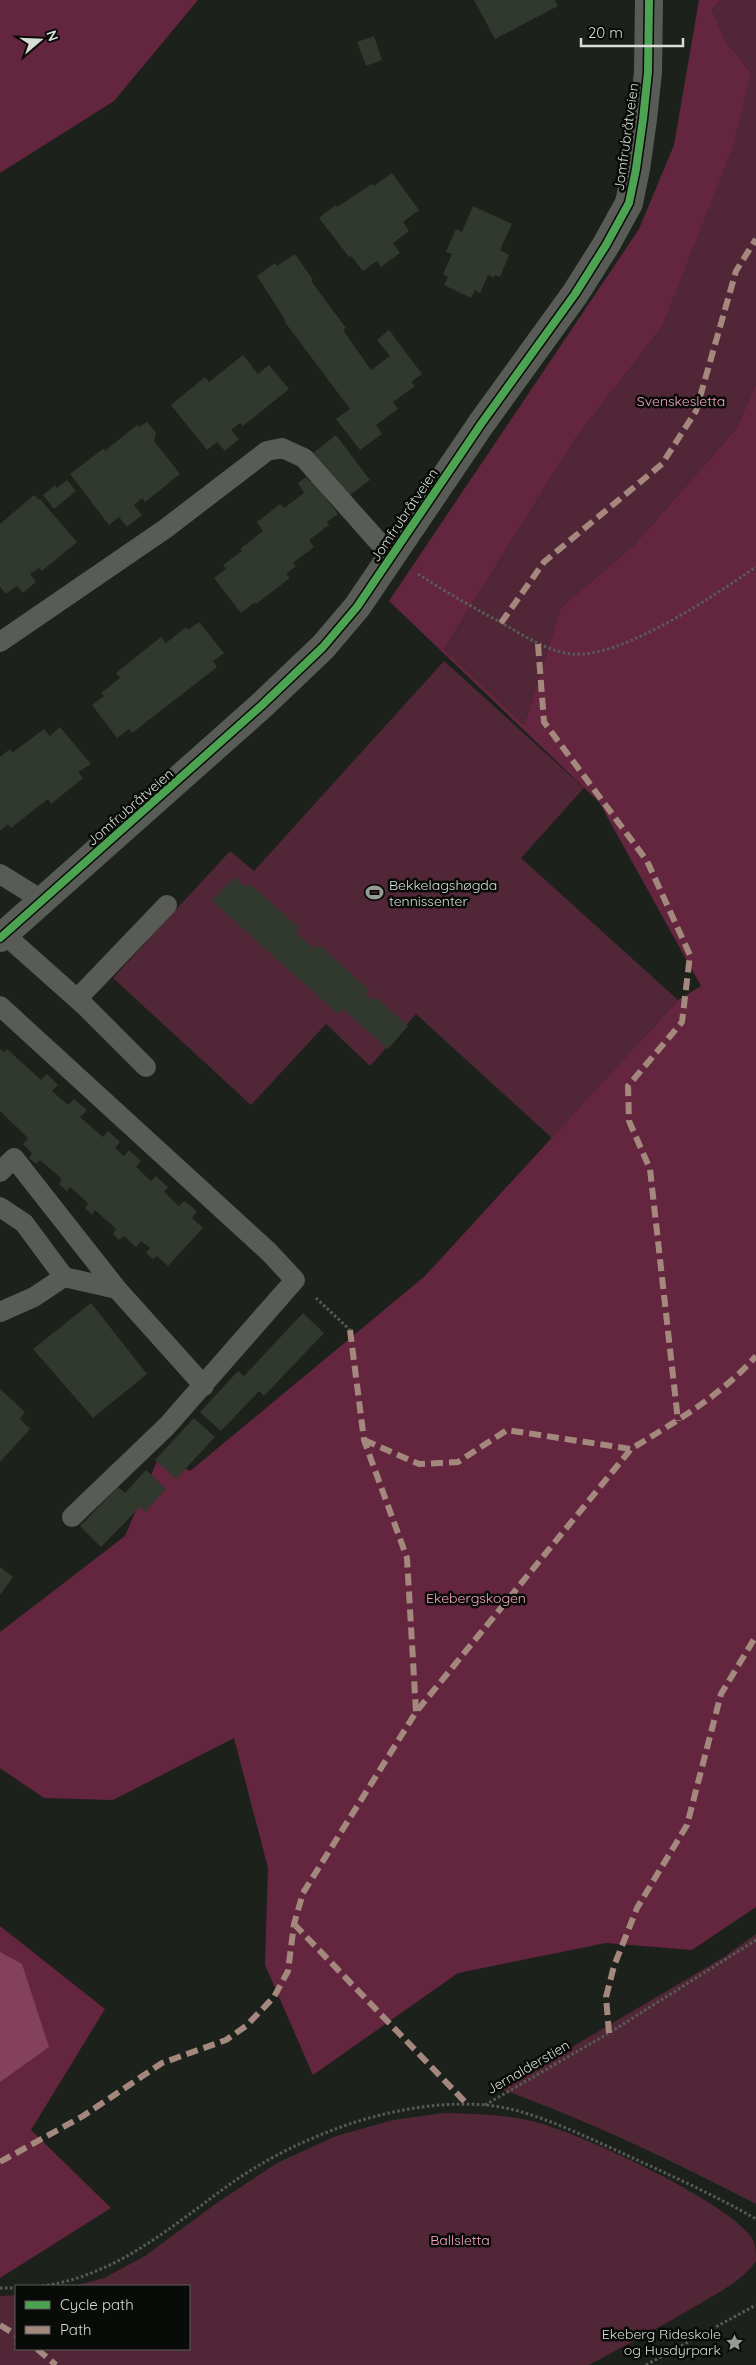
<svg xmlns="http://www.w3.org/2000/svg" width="756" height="2365" viewBox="0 0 756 2365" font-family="Quicksand,sans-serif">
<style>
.green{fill:#512637}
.forest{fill:#63263e}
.water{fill:#84415b}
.building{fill:#31382e}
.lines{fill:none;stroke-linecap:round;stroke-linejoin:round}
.path{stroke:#585c57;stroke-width:3;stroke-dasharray:2.5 2.5;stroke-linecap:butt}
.service{stroke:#585b56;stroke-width:20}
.minor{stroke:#585b56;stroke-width:28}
.quiet{stroke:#a5887d;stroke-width:6;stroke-dasharray:12 6;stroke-linecap:butt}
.cycleway-casing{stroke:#080b07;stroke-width:11}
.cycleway{stroke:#4ca352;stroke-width:8}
.labels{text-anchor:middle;stroke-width:5;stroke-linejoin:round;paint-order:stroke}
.street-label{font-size:14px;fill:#d8ded7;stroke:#080b07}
.park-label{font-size:14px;fill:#fba5c3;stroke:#080b07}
.poi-label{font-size:14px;fill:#d8ded7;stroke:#080b07;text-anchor:start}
</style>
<rect width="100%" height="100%" fill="#1c211b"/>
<path class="green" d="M 721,0 L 756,0 L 756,384 L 736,429 L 634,545 L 561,607 L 524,725 L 444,649 L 575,439 L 662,327 L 751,72 L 726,42 L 712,10 Z
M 444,661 L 584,788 L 521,858 L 678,1000 L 552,1138 L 416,1014 L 370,1066 L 326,1024 L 251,1105 L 113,978 L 230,851 L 254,871 Z
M 756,1934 L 756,2204 C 673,2161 589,2121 501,2089 L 724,1957 Z
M 444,2113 C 472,2114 503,2114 531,2121 C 577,2131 727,2201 752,2238 C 756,2244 756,2255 756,2261 C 743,2280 721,2291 701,2303 C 664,2325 626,2345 589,2365 L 0,2365 L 0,2296 L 16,2295 L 16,2349 L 189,2349 L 189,2286 L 74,2286 L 104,2278 L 145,2256 L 218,2202 L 277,2163 L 336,2136 L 393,2120 Z"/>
<path class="forest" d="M 0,0 L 198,0 L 114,101 L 0,173 Z
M 699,0 L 721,0 L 712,10 L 726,42 L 751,72 L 733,146 L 662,327 L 575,439 L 444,649 L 524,725 L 561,607 L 634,545 L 736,429 L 756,384 L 756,1907 L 692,1950 L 606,1943 L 458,1973 L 313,2075 L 265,1965 L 268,1868 L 234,1738 L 113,1800 L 44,1798 L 0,1768 L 0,1632 L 125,1536 L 160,1454 L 190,1471 L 425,1276 L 678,1000 L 701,986 L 599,802 L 389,601 L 639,229 L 674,145 Z
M 0,1926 L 105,2009 L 31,2130 L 111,2208 L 0,2278 Z"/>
<path class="water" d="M 0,1952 L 22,1964 L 49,2047 L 0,2082 Z"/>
<path class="building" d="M 474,0 L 555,0 L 558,6 L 495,39 Z
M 374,36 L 382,60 L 366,66 L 357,42 Z
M 392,173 L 419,210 L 403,222 L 409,231 L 393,243 L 400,253 L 381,267 L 377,261 L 363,271 L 351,256 L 349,257 L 319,218 L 335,205 L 337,207 L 372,184 L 374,186 Z
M 473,206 L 512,224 L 500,250 L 509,255 L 500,277 L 495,275 L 494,278 L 488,275 L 480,293 L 475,290 L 471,298 L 444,285 L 448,277 L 443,274 L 452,254 L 446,252 L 456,229 L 462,232 Z
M 295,254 L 313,280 L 311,281 L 346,328 L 343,330 L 371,370 L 390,356 L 377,340 L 389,330 L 422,374 L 411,382 L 415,386 L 393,402 L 398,409 L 376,425 L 382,434 L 360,450 L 336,419 L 350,409 L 284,321 L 286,321 L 257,276 L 275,263 L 277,266 Z
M 243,355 L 258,374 L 269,365 L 289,389 L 243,426 L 240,423 L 231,430 L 239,439 L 225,451 L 217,442 L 207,450 L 171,405 L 205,377 L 209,382 Z
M 147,422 L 156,433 L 154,441 L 180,474 L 145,502 L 142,498 L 134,505 L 142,515 L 127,527 L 119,517 L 109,525 L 70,474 L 103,449 L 108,452 L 106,450 L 137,425 L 139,427 Z
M 336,435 L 370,480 L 347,497 L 313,453 Z
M 306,477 L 311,482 L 313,481 L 338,514 L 327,522 L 329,525 L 309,540 L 314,547 L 293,563 L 296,566 L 286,574 L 290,578 L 256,604 L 255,602 L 241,613 L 214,578 L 226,569 L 223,565 L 242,551 L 240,549 L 263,531 L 257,522 L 280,504 L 284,508 L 304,493 L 298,483 Z
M 67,480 L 76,491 L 54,509 L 43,495 L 55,485 L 57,488 Z
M 34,495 L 39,500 L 40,499 L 77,542 L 42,571 L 39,568 L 30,574 L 36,582 L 23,593 L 17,586 L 6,594 L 0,587 L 0,524 Z
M 199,622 L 224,653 L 213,661 L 217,667 L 132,733 L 129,729 L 117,738 L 92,705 L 104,696 L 101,693 L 120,678 L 116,673 L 161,637 L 166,643 L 186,627 L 188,630 Z
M 60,727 L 91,764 L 78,772 L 83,778 L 51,804 L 48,799 L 11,828 L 8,824 L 0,831 L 0,757 L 10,749 L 12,753 L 44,729 L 50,736 Z
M 234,877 L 246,887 L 250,884 L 299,928 L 296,933 L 315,949 L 319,945 L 369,990 L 365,994 L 373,1001 L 376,997 L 408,1026 L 388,1049 L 343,1009 L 338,1014 L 212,901 Z
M 0,1049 L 4,1052 L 7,1049 L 41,1080 L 47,1074 L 58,1085 L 52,1091 L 68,1105 L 74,1099 L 87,1110 L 80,1117 L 103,1137 L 108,1131 L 120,1142 L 115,1148 L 124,1156 L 129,1150 L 141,1161 L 136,1167 L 151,1181 L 156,1176 L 168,1187 L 164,1192 L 179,1206 L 184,1201 L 197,1211 L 192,1218 L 203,1228 L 168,1266 L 157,1256 L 153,1259 L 146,1253 L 150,1248 L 141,1241 L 136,1247 L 124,1236 L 119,1240 L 113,1234 L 116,1229 L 95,1210 L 92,1215 L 85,1208 L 88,1203 L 70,1187 L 67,1191 L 59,1184 L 62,1179 L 40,1160 L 36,1164 L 29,1158 L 32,1153 L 23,1144 L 28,1138 L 0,1111 Z
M 91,1303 L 147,1374 L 93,1418 L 33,1349 Z
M 303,1313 L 324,1333 L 264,1396 L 259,1391 L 221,1431 L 200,1412 L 238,1371 L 244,1376 Z
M 0,1389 L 25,1412 L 20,1419 L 30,1429 L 0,1462 Z
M 194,1418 L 215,1437 L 176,1479 L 155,1460 Z
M 146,1470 L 166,1489 L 145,1512 L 140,1507 L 101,1547 L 80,1526 L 118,1487 L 125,1493 Z
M 0,1567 L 13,1577 L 0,1595 Z"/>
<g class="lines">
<path class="path" d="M 418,574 C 444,591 472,607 500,622 C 523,635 546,651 572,654 C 621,659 715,595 756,567
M 316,1298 L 350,1330
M 485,2105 L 609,2033 L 756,1940
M 42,2286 C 117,2276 173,2225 233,2182 C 302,2134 400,2098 485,2105 C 528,2108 582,2135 622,2153 C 667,2174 713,2194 756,2219
M 0,2288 L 16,2288
M 646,2365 L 756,2305"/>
<path class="service" d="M 0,642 L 165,529 L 267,451 L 282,448 L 304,458 L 392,557
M 0,874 L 42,900
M 4,934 L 85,1006 L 146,1067
M 77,999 L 167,905
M 0,1006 L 269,1252 L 295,1280 L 167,1426 L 72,1517
M 0,1172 L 14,1158 L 117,1289 L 204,1386
M 0,1207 L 24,1223 L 64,1277
M 0,1312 L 34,1297 L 64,1277 L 117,1289"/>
<path class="minor" d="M 0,938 L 261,706 L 323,647 L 357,607 L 481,424 L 575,294 L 606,245 L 629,203 L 636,169 L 643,119 L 648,72 L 649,0"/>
<path class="quiet" d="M 501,623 L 544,562 L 662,464 L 696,411 L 736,271 L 756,239
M 538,644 L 544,722 L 647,861 L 690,955 L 682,1022 L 628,1086 L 629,1121 L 650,1169 L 678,1421
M 350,1330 L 364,1440 L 407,1558 L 416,1712
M 364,1440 L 419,1464 L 458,1462 L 507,1430 L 631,1449
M 294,1924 L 468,2105
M 609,2033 L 606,1997 L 614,1966 L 637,1908 L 687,1825 L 721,1694 L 756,1636
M 0,2162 L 83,2116 L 162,2063 L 226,2040 L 246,2026 L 274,1997 L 288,1971 L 294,1924 L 303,1893 L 416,1712 L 631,1449 C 675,1422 722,1395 756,1356
M 0,2325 L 16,2335
M 37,2349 L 56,2365"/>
<defs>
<path id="cycleway" d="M 0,938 L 261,706 L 323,647 L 357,607 L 481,424 L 575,294 L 606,245 L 629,203 L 636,169 L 643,119 L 648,72 L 649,0"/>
</defs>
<use href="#cycleway" class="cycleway-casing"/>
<use href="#cycleway" class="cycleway"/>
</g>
<defs>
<symbol id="stadium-bare" viewBox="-9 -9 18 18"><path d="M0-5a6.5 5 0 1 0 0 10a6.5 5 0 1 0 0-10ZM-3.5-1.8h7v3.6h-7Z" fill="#969c95" stroke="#080b07" stroke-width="2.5" paint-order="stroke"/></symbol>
<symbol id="sight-bare" viewBox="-9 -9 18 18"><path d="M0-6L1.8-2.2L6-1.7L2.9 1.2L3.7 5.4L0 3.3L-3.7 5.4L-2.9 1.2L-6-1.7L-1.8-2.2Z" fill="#969c95" stroke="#080b07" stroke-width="2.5" paint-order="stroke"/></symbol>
</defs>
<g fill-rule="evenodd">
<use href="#stadium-bare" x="362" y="880" width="25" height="25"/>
<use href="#sight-bare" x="722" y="2330" width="25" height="25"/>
</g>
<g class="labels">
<g class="street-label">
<text transform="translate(626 137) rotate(-82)" y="5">Jomfrubråtveien</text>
<text transform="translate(404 515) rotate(-56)" y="5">Jomfrubråtveien</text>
<text transform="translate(130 807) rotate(-41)" y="5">Jomfrubråtveien</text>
<text transform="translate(528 2067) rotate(-30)" y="5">Jernalderstien</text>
</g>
<g class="park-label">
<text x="681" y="406">Svenskesletta</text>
<text x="476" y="1603">Ekebergskogen</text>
<text x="460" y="2245">Ballsletta</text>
</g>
<g class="poi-label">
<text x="389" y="890">Bekkelagshøgda<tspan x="389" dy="16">tennissenter</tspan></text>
<text x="721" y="2339" text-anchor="end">Ekeberg Rideskole<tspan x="721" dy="16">og Husdyrpark</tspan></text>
</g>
</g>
<rect x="15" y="2285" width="175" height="65" fill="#080b07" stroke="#5b5f5a"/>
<rect x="25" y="2301" width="25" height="8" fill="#4ca352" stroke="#5b5f5a"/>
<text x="60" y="2310" font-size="15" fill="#d8ded7">Cycle path</text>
<rect x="25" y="2326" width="25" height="8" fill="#a5887d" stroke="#5b5f5a"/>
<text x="60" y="2335" font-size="15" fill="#d8ded7">Path</text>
<g transform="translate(40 40) rotate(71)" stroke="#080b07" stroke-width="4" paint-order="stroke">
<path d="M0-4L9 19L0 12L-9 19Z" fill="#d8ded7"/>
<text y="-8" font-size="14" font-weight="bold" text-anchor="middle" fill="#d8ded7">N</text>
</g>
<path d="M581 38v8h102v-8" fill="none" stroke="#d8ded7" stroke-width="2.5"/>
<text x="588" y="38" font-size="15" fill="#d8ded7" stroke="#080b07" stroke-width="4" paint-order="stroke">20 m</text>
</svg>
